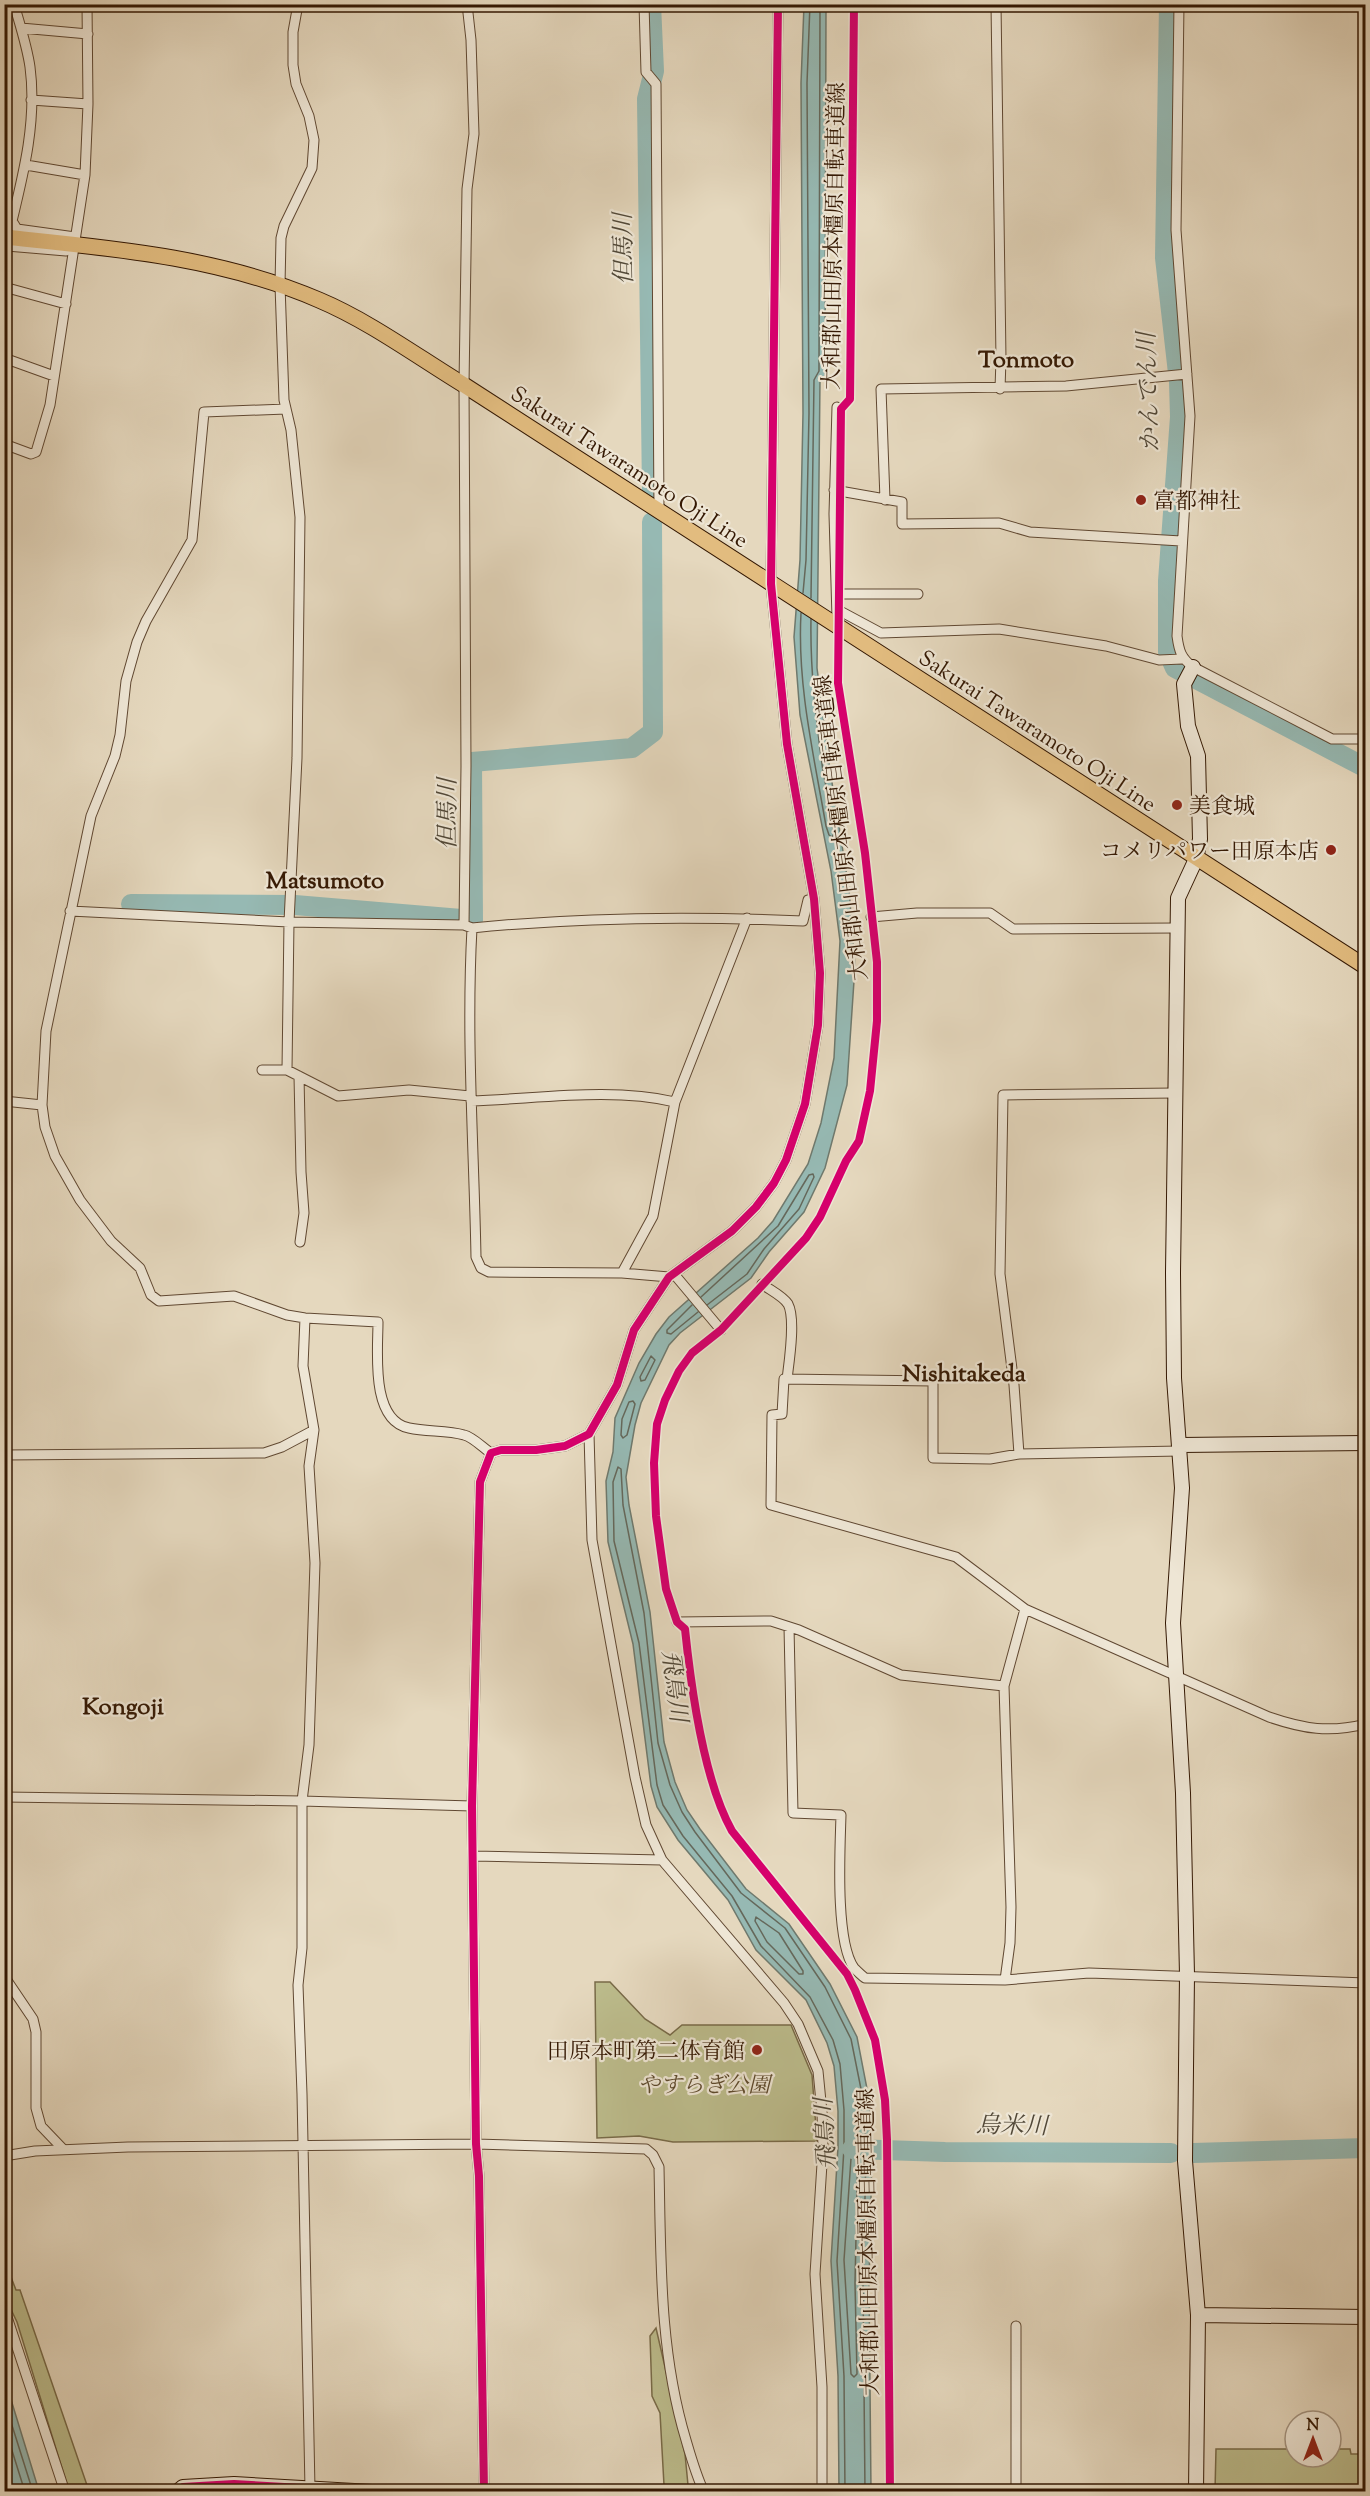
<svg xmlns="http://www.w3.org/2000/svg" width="1370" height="2496" viewBox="0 0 1370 2496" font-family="'Sorts Mill Goudy','Noto Serif JP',serif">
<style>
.green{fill:#bcbc8c;stroke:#786a48;stroke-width:1.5}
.water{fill:#96b9b3;stroke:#6f796d;stroke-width:1.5}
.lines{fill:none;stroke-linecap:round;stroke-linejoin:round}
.shore{stroke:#65685b;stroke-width:1.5}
.river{stroke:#96b9b3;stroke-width:20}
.street-casing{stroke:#604832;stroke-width:11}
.secondary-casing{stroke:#341803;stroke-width:16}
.primary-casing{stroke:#341803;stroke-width:17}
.street{stroke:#eee6d5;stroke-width:9}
.secondary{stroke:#eee6d5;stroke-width:14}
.primary{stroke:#e2bc7f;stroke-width:15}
.cycleway-casing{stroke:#eee6d5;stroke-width:11}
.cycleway{stroke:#d6006c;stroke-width:8}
.poi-dot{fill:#8f2418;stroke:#eee6d5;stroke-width:2}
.labels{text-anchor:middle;stroke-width:4.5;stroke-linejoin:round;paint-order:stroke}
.street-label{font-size:22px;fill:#341803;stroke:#eee6d5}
.poi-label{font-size:22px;fill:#341803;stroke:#eee6d5;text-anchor:start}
.park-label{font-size:22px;font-style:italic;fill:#5d492c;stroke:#eee6d5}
.water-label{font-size:24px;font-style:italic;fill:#514838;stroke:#eee6d5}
.neighbourhood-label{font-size:24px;font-weight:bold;fill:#341803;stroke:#eee6d5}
</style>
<rect width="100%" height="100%" fill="#e5d8be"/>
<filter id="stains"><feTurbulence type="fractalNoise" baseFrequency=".00333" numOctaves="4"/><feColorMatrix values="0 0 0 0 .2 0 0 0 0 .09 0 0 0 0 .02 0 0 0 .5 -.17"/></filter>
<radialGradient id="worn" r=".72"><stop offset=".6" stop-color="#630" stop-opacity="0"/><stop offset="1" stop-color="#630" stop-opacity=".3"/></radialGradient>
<path class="green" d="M 595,1982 L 610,1982 L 645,2019 L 670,2035 L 682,2025 L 791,2025 L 812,2075 L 817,2141 L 673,2142 L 639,2136 L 597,2138 Z
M 4,2259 L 16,2290 L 20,2290 L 89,2491 L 69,2491 L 17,2322 L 5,2297 Z
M 656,2328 L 685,2454 L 688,2485 L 686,2488 L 664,2485 L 660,2413 L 652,2396 L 650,2336 Z
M 1216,2449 L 1295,2449 L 1295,2457 L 1331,2457 L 1331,2449 L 1350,2449 L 1351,2454 L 1365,2454 L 1365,2491 L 1215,2491 Z"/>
<path class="water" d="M 804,5 L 826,5 L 825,377 L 820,379 L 817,668 L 830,770 L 849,889 L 855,966 L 847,1085 L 825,1168 L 804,1212 L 769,1252 L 751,1278 L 680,1333 L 669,1345 L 641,1403 L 635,1425 L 626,1477 L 629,1505 L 650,1612 L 664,1742 L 675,1782 L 687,1810 L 700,1829 L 746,1889 L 789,1924 L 830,1984 L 857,2037 L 869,2099 L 872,2154 L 869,2283 L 871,2491 L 839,2491 L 838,2376 L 831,2261 L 838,2147 L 838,2111 L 834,2066 L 827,2043 L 806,2000 L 756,1950 L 728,1900 L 678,1840 L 657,1807 L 651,1786 L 633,1644 L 608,1542 L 606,1481 L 613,1452 L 615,1418 L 639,1363 L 656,1334 L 669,1317 L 758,1238 L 773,1221 L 808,1164 L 821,1123 L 834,1058 L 840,941 L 831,871 L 800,715 L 794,637 L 800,560 L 803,413 L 801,83 Z
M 5,2380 L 39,2491 L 7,2491 L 4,2483 Z"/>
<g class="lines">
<path class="shore" d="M 803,593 L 806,560 L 809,413 L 807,83 L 810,4
M 811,598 L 814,380 L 819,371 L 820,4
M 801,613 C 797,685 814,756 826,826 L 829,835 L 832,837 L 834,834 C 832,813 827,792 823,771 C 816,720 810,670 811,619
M 701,1297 L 778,1226 L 809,1175 L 813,1174 L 814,1177 L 799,1209 L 764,1249 L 747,1274 L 707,1305
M 692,1305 L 667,1330 L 667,1333 L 671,1334 L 698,1312
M 651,1356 L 655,1360 L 645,1380 L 641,1381 L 640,1377 Z
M 633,1401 L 635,1404 L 627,1435 L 623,1438 L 621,1435 L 622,1419 L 629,1402 Z
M 756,1917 L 779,1933 L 803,1971 L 803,1974 L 799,1974 L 767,1942 L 755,1921 Z
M 855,2141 L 858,2144 L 855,2283 L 857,2374 L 854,2377 L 851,2374 L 844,2260 L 852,2144 Z
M 4,2400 L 33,2492
M 4,2425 L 25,2492
M 845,2492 L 844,2376 L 837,2261 L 844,2148 L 844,2110 L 840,2064 L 833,2040 L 810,1997 L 761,1946 L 732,1896 L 683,1836 L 663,1805 L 657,1785 L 639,1643 L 614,1541 L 613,1482 L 618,1467 L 621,1469 L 623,1505 L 644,1613 L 658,1743 L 670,1785 L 682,1812 L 695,1832 L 741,1893 L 785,1928 L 825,1987 L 851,2039 L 863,2099 L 866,2154 L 863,2283 L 865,2492"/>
<path class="river" d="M 651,4 L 654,71 L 647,99 L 652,493
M 1169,4 L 1165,258 L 1179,382 L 1180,417 L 1168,581 L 1168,652 L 1175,668 L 1366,768
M 131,904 L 295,905 L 473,920 L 472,762 L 632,748 L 653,732 L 652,522
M 852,2149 L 945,2152 L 1171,2153
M 1193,2153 L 1366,2148"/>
<defs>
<path id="street" d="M 14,4 C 20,25 27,46 30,67 C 37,119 24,172 12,221 L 17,229 L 75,237
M 467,4 L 471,40 L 474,134 L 467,189 L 464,385 L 466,766 L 464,925 L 472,928 C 582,917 693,916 803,921 L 808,900 L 814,899
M 644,4 L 646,72 L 656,84 L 659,511
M 996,4 L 1001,359 L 1000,389
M 1179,4 L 1176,230 L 1190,416 L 1177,636 C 1179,651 1181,658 1193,667 L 1332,739 L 1366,739
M 21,28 L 88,34
M 31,100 L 88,104
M 26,165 L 85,175
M 4,252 L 7,246 L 66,251 L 74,245
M 4,287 L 66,304
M 4,358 L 54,376
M 286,409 L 204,412 L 192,540 L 146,621 L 137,642 L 126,681 L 120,735 L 115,756 L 91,816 L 46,1031 L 42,1105 L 45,1127 L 55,1156 L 80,1200 L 111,1241 L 140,1268 L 151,1295 L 159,1301 L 234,1296 L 287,1315 L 305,1318 L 378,1322 C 378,1351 370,1420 409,1428 C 427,1432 447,1430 464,1435 C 473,1437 483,1448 491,1453
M 4,444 L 31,454 L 36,452 L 50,405 L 85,175 L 88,104 L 87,4
M 834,490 L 902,502 L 902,524 L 999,523 L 1030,532 L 1181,541
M 885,500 L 881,389 L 1066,386 L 1187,374
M 837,594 L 918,594
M 840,611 L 881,633 L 999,629 L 1106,646 L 1159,660 L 1182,659
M 837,618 L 834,514 L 837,407
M 70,911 L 289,922 L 464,925
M 871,917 L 917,913 L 990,913 L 1013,929 L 1176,928
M 472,928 C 466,1038 474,1148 476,1257 L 481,1268 L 489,1272 L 622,1273 L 669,1277
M 262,1070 L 287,1070 L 338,1096 L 409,1090 L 470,1096
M 287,1070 L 289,922 L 297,758 L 300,517 L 291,430 L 284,400 L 280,285 L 281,238 L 284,226 L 312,168 L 314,140 L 309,116 L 296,84 L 293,65 L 293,32 L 298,4
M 299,1076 L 301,1172 L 304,1213 L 300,1242
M 4,1101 L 42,1105
M 471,1101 C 537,1099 611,1087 675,1102
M 622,1273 L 653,1216 L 675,1102 L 747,918
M 674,1274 L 721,1330
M 762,1284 C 770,1290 783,1296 788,1304 C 796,1319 789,1362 787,1379
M 305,1318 L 303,1366 L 314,1430 L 309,1466 L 315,1563 L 309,1745 L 302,1801 L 302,1948 L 298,1985 L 302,2094 L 310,2489
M 589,1434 L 592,1540 L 635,1777 L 646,1825 L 662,1860 L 784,2003 L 798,2024 L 818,2071 L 822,2112 L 823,2148 L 815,2274 L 822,2387 L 822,2492
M 1180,1451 L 1019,1454 L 990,1459 L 933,1458 L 933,1381 L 784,1379 L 782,1414 L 772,1415 L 771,1505 L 956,1557 L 1025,1609 L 1269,1717 C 1304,1729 1329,1733 1366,1724
M 1019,1454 L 1014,1385 L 1000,1274 L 1003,1095 L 1175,1093
M 4,1455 L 264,1453 L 282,1447 L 314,1430
M 677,1622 L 771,1621 L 799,1630 L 901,1675 L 1004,1686
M 789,1627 L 793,1813 L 841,1815 C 840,1850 835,1941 854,1968 C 857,1971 861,1975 865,1978 L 1005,1980 L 1089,1973 L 1366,1983
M 4,1797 L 302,1801 L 472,1806
M 474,1856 L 662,1860
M 4,1976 L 33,2019 L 36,2032 L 36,2108 L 41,2126 L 63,2149
M 1005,1980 L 1010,1943 L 1011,1907 L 1004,1686 L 1025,1609
M 4,2156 L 35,2151 L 128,2147 L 476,2144 L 646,2149 L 653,2155 L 659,2167 C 661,2259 659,2351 686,2440 C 691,2457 696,2475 704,2492
M 4,2308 L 65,2492
M 484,2492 L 479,2176 L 476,2144 L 472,1806 L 480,1482 L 491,1453 L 501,1450 L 536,1450 L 565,1446 L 589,1434 L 617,1385 L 634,1330 L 669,1277 L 732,1231 L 756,1207 L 774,1183 L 786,1160 L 805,1104 L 818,1025 L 820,973 L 814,899 L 787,744 L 771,584 L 778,4
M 1016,2492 L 1016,2326"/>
<path id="secondary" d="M 1193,667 L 1184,684 L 1188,726 L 1198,756 L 1200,839 L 1196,859 L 1178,898 L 1173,1273 L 1174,1378 L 1182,1488 L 1173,1623 L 1183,1793 L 1187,1975 L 1185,2161 L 1198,2315 L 1196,2492
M 1181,1445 L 1366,1443
M 1198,2315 L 1366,2317
M 177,2492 L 183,2487 L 234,2484 L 372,2492"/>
<path id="primary" d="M 4,237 C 111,248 220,257 319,300 C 369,321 418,357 464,385 L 1366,967"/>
</defs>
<use href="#street" class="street-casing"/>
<use href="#secondary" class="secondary-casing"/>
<use href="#primary" class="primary-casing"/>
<use href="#street" class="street"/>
<use href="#secondary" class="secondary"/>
<use href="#primary" class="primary"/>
<defs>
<path id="cycleway" d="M 854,4 L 850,399 L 841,409 L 838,683 L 865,853 L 877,962 L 877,1021 L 870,1091 L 859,1141 L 846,1161 L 820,1217 L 806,1238 L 721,1330 L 692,1353 L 679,1371 L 665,1400 L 657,1424 L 654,1463 L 656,1516 L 666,1589 L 677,1622 L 685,1629 C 691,1687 704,1781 732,1831 L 847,1974 L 855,1990 L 875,2040 L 885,2100 L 887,2140 L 890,2492
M 177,2492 L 183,2487 L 234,2484 L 372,2492
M 484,2492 L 479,2176 L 476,2144 L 472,1806 L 480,1482 L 491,1453 L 501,1450 L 536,1450 L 565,1446 L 589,1434 L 617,1385 L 634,1330 L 669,1277 L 732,1231 L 756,1207 L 774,1183 L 786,1160 L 805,1104 L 818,1025 L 820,973 L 814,899 L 787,744 L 771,584 L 778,4"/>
</defs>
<use href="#cycleway" class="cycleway-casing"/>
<use href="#cycleway" class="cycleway"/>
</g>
<g class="poi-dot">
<circle cx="1141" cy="500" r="6"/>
<circle cx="1177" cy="805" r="6"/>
<circle cx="1331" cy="850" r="6"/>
<circle cx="757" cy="2050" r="6"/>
</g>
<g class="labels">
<g class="street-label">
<text transform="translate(833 236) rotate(-89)" y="8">大和郡山田原本橿原自転車道線</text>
<text transform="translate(630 466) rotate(33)" y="8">Sakurai Tawaramoto Oji Line</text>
<text transform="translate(1038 730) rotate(33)" y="8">Sakurai Tawaramoto Oji Line</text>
<text transform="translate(840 828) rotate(-97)" y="8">大和郡山田原本橿原自転車道線</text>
<text transform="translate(867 2242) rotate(-91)" y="8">大和郡山田原本橿原自転車道線</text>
</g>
<g class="poi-label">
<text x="1153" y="508">富都神社</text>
<text x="1189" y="813">美食城</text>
<text x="1319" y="858" text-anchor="end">コメリパワー田原本店</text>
<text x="745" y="2058" text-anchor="end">田原本町第二体育館</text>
</g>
<g class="park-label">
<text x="704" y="2092">やすらぎ公園</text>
</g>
<g class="water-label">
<text transform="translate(623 249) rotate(-91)" y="8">但馬川</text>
<text transform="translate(1148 392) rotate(-92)" y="8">かんでん川</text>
<text transform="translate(447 814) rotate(-90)" y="8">但馬川</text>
<text transform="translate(675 1686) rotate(83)" y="8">飛鳥川</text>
<text transform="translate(1012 2125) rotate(1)" y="8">烏米川</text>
<text transform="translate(825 2134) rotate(-93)" y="8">飛鳥川</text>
</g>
<g class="neighbourhood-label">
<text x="1026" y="367">Tonmoto</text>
<text x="325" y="888">Matsumoto</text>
<text x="964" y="1381">Nishitakeda</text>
<text x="123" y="1714">Kongoji</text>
</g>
</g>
<rect width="1370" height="2496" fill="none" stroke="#e5d8be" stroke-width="24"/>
<rect x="6" y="6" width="1358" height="2484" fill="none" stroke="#341803" stroke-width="3"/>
<rect x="12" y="12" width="1346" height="2472" fill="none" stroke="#341803" stroke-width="1.5"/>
<g transform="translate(1313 2439)"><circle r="28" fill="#eee6d5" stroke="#a49481" stroke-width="1.5"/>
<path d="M0-4.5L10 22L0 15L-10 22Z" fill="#8f2418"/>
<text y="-9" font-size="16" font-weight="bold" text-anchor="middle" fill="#341803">N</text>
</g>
<rect width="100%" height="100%" filter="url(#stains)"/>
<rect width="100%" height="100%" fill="url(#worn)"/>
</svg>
